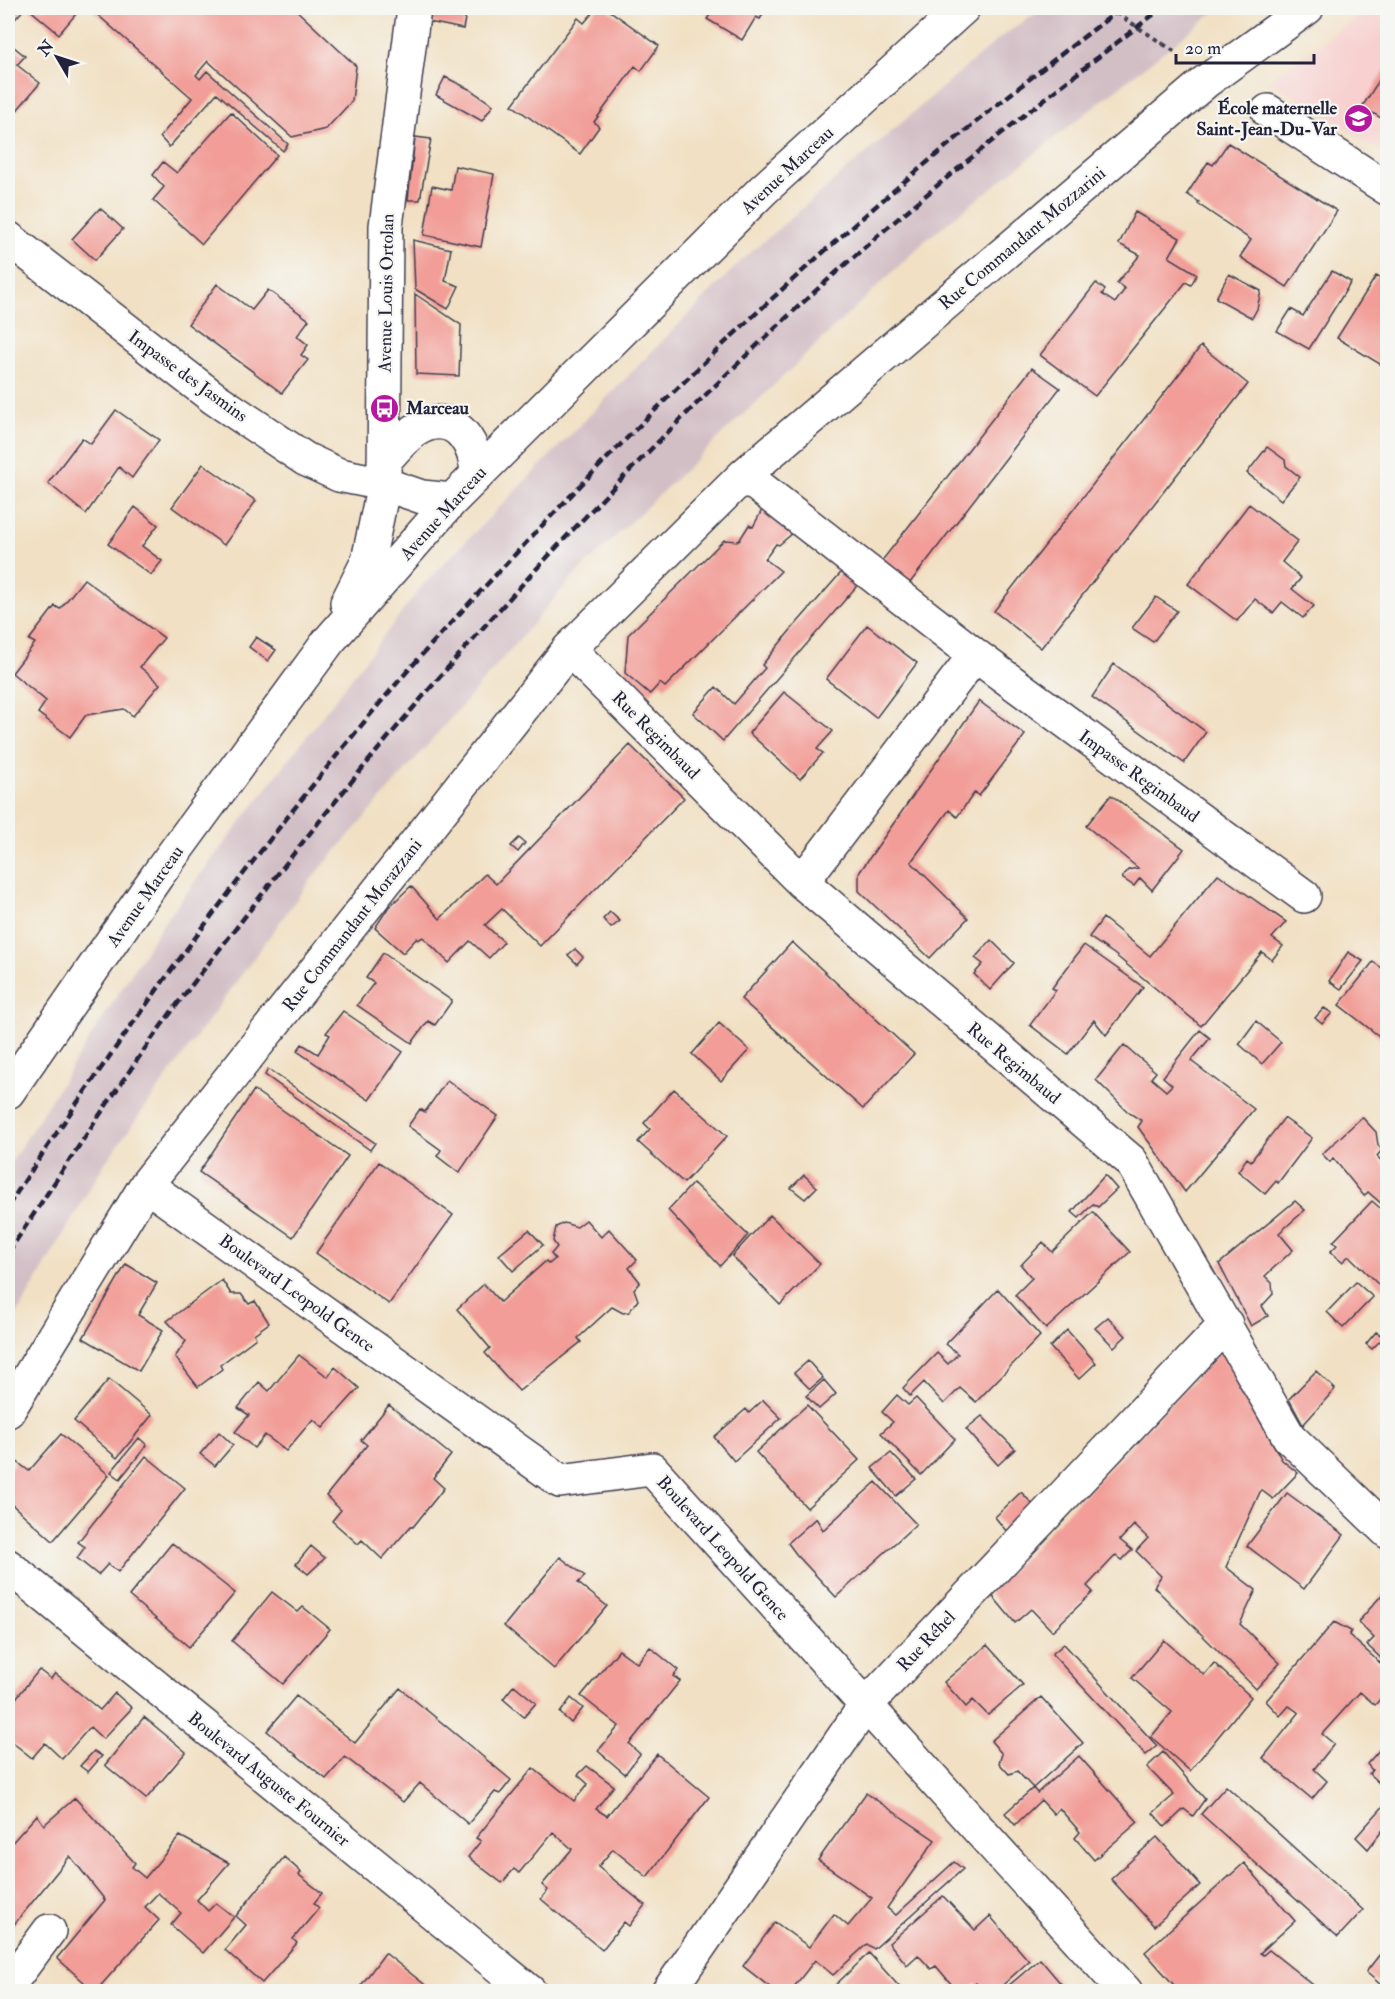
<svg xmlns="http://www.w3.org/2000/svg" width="1395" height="1999" viewBox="0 0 1395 1999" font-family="'IM FELL Double Pica',serif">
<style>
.built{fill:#f7d0cf}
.industrial{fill:#d2bec5}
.building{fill:#f29d97}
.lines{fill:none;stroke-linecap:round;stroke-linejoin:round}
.minor-casing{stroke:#413e4f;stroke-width:36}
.path{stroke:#413e4f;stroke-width:4;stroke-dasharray:4.5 4.5;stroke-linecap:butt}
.minor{stroke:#fff;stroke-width:33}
.rail{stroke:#22223b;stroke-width:4.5;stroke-dasharray:9 4.5;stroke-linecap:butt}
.path-bridge{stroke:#413e4f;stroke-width:4;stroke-dasharray:4.5 4.5;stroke-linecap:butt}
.labels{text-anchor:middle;stroke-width:4.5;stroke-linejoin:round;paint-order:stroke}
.poi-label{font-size:18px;font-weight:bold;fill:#22223b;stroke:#f6f6f2;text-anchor:end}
.street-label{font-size:18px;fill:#22223b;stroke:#f6f6f2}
</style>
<rect width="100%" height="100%" fill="#f6f6f2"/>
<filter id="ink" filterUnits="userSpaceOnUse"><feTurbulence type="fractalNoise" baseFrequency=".0167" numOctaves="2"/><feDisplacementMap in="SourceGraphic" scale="12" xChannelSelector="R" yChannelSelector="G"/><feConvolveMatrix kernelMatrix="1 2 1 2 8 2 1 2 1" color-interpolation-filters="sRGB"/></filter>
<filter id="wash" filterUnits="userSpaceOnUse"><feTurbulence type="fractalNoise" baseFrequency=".008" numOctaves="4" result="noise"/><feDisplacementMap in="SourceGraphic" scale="24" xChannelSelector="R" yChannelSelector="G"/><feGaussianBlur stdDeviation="1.35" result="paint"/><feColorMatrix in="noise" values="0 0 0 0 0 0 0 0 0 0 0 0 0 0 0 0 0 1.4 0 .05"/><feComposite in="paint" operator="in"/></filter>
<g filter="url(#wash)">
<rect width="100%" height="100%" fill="#f1e0c3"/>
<path class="built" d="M 1369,8 L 1387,8 L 1387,155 L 1269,80 Z"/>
<path class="industrial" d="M 1044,8 L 1219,8 L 927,239 L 573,577 L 309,882 L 104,1164 L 8,1330 L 8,1167 L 164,922 L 423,585 L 742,260 L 1001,37 Z"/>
<g id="blocks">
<path class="building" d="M 8,8 L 25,8 L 8,27 Z
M 28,8 L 81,8 L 59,34 Z
M 90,8 L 294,8 L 356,66 L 352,101 L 326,129 L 292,137 L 208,61 L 196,75 L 200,79 L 207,71 L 288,144 L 283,151 L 217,93 L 169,147 L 160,137 L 192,98 Z
M 432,8 L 467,8 L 463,29 L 429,22 Z
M 597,8 L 606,8 L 659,46 L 641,71 L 635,66 L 594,122 L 599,127 L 580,154 L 512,105 L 578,18 L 584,23 Z
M 698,8 L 767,8 L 760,19 L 756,17 L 742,40 L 707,19 L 710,15 Z
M 8,42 L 25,56 L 17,65 L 40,83 L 8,121 Z
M 1388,66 L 1388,122 L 1362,107 Z
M 445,77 L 469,89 L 493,105 L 482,121 L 436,95 Z
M 231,112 L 277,155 L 202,244 L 153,200 L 164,187 L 153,175 L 163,162 L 177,173 Z
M 415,137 L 431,139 L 420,200 L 408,200 Z
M 1228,143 L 1337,211 L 1287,287 L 1240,257 L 1251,240 L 1198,204 L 1199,202 L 1187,194 L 1208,162 L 1213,165 Z
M 455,166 L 494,174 L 481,247 L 424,235 L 432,186 L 451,190 Z
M 100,208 L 123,229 L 95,260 L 72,239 Z
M 1135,212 L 1180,238 L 1169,257 L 1197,274 L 1191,285 L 1186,282 L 1095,396 L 1040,355 L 1096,283 L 1105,290 L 1102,294 L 1115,303 L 1125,289 L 1117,283 L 1140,255 L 1119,244 Z
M 413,240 L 451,249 L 445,281 L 459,286 L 448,309 L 415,289 Z
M 1332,271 L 1351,282 L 1309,349 L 1277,331 L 1291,309 L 1303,316 Z
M 1229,274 L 1261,291 L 1257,309 L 1252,318 L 1216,298 Z
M 1376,276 L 1388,282 L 1388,369 L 1337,338 Z
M 217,284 L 252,310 L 268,290 L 309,320 L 297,336 L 308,345 L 301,355 L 308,360 L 282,393 L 188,324 Z
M 415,294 L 461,325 L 459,376 L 416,374 Z
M 1201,346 L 1248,384 L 1041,648 L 994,611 Z
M 1032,368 L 1060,388 L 906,588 L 877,567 Z
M 116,410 L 159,440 L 132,478 L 119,467 L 86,514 L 48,483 L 82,438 L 91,444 Z
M 1267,447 L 1285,460 L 1286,466 L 1300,477 L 1281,500 L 1247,473 Z
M 203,464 L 256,501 L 224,545 L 172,507 Z
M 1249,504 L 1298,541 L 1282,562 L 1301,578 L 1292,589 L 1314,606 L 1303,618 L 1282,602 L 1273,613 L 1255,599 L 1237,621 L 1188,584 Z
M 135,507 L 158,525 L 142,546 L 162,561 L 151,575 L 108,544 Z
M 762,510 L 794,532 L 779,545 L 776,544 L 765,559 L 781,571 L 665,687 L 660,683 L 650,694 L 625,673 L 628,635 L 724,540 L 739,541 L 749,525 L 753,527 Z
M 846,567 L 863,579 L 723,741 L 693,713 L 716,687 L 734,704 L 765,668 L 762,665 L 789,632 Z
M 84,579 L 164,638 L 140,667 L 160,684 L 133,716 L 124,709 L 86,715 L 70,737 L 38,713 L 46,701 L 12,673 L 35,643 L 29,640 L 55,606 L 60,609 Z
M 1156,597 L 1177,611 L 1153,642 L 1132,628 Z
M 867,625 L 917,663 L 876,718 L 826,679 Z
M 256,637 L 276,650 L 268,661 L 249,647 Z
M 1114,664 L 1206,732 L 1184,763 L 1092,697 Z
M 784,692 L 833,731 L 817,749 L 823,753 L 800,779 L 749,733 Z
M 979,701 L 1025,735 L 979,796 L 975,792 L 957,817 L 949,810 L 911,862 L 968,918 L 930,958 L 859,891 L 859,873 Z
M 630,745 L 684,798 L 540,946 L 502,909 L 485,925 L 504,942 L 489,958 L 470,941 L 449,963 L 423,937 L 418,940 L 417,938 L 403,953 L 375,928 L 388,908 L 411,886 L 440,919 L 485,874 L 496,884 Z
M 1111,795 L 1184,849 L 1152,890 L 1140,878 L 1134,886 L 1122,878 L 1128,870 L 1138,868 L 1086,826 Z
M 519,838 L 525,843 L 518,852 L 511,846 Z
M 1218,874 L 1286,922 L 1272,938 L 1283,946 L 1272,960 L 1262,952 L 1201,1026 L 1114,954 L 1089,937 L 1103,918 L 1150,956 Z
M 610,912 L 620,921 L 611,928 L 603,919 Z
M 991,940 L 1014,963 L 990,990 L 974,974 L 983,964 L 975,958 Z
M 792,942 L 914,1054 L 863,1109 L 741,999 Z
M 1084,945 L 1143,987 L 1106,1035 L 1094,1020 L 1068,1054 L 1030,1025 L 1056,990 L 1052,988 Z
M 575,949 L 583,957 L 577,964 L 568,955 Z
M 1348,952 L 1363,961 L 1341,989 L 1329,981 Z
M 383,953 L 452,1001 L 435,1025 L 428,1021 L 412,1043 L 357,1005 L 374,983 L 366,978 Z
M 1373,962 L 1388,972 L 1388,1043 L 1339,1005 Z
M 1324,1008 L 1332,1013 L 1322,1024 L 1315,1018 Z
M 343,1011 L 403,1052 L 369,1100 L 297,1051 L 302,1044 L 318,1054 L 330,1035 L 326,1033 Z
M 1256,1021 L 1281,1042 L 1262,1064 L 1239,1044 Z
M 719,1023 L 749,1050 L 721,1081 L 692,1054 Z
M 1200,1030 L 1210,1038 L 1191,1061 L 1254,1109 L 1185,1192 L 1138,1127 L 1142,1121 L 1128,1112 L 1096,1080 L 1124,1045 L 1156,1072 L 1151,1078 L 1166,1091 L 1172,1085 L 1163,1077 Z
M 268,1069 L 375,1143 L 370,1150 L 265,1075 Z
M 447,1080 L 498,1116 L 459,1173 L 437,1156 L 441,1150 L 408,1126 L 420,1109 L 425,1112 Z
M 674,1089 L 727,1136 L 684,1183 L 638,1142 L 650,1129 L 644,1123 Z
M 254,1090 L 348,1156 L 293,1237 L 199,1172 Z
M 1362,1117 L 1376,1132 L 1378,1145 L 1382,1150 L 1377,1156 L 1388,1169 L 1385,1175 L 1388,1177 L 1388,1200 L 1383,1205 L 1368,1192 L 1364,1196 L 1333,1158 L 1330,1162 L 1322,1154 Z
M 1284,1118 L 1312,1138 L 1278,1183 L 1276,1181 L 1265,1194 L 1238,1171 L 1247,1158 L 1251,1161 Z
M 379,1162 L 453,1215 L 389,1304 L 316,1253 Z
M 804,1175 L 817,1187 L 805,1199 L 791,1188 Z
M 1105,1175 L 1117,1189 L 1098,1207 L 1093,1204 L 1079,1218 L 1072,1212 Z
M 693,1183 L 748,1235 L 720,1266 L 668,1210 Z
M 1295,1201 L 1305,1210 L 1279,1233 L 1293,1250 L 1265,1276 L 1272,1283 L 1273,1294 L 1262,1306 L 1268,1316 L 1251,1326 L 1219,1264 Z
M 1372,1201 L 1388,1215 L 1388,1281 L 1382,1288 L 1349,1256 L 1342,1262 L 1330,1252 L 1337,1245 L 1333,1242 Z
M 1093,1212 L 1130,1252 L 1046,1329 L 1015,1295 L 1032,1278 L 1021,1265 L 1043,1242 L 1052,1252 Z
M 770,1215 L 820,1264 L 780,1305 L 732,1256 Z
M 586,1220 L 601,1237 L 609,1229 L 637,1260 L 629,1268 L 640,1282 L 634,1289 L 638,1300 L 629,1312 L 623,1313 L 612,1307 L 578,1338 L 581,1342 L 519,1391 L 485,1353 L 490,1348 L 457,1309 L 484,1284 L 500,1302 L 546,1261 L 549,1264 L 555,1259 L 551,1254 L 557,1247 L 553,1241 L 556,1227 L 564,1223 L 577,1227 Z
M 529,1230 L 543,1245 L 513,1271 L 499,1255 Z
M 126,1264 L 157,1283 L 138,1315 L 163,1330 L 139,1371 L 83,1338 Z
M 222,1280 L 231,1294 L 241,1294 L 249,1304 L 255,1301 L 269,1323 L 254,1334 L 256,1338 L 220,1365 L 222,1369 L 198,1387 L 175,1357 L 186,1341 L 167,1321 Z
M 1356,1282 L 1373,1297 L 1343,1328 L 1327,1312 Z
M 998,1289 L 1040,1336 L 976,1402 L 960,1388 L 944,1404 L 924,1382 L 910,1396 L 903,1388 L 937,1353 L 948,1364 L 958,1354 L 946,1344 Z
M 1108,1317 L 1126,1336 L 1114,1347 L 1095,1328 Z
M 1067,1330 L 1096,1363 L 1079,1379 L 1050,1347 Z
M 1376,1332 L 1384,1337 L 1372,1349 L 1366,1344 Z
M 1221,1351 L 1282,1460 L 1298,1473 L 1273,1499 L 1261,1490 L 1226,1567 L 1256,1590 L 1240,1624 L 1280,1663 L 1256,1689 L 1154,1587 L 1161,1576 L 1136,1551 L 1148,1538 L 1134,1525 L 1120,1540 L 1132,1550 L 1122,1560 L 1116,1555 L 1087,1586 L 1093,1592 L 1052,1631 L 1031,1609 L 1015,1623 L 990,1593 Z
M 299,1355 L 328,1377 L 335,1367 L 359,1388 L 323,1428 L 313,1419 L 286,1451 L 265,1435 L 254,1448 L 235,1432 L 249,1415 L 238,1408 L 259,1382 L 269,1391 Z
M 808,1361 L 823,1378 L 810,1389 L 794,1373 Z
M 1316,1371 L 1335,1389 L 1303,1425 L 1289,1399 Z
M 109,1379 L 152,1415 L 117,1458 L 74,1421 Z
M 824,1380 L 836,1394 L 819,1409 L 806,1396 Z
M 897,1395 L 908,1405 L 916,1398 L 955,1439 L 921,1475 L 881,1433 L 893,1422 L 882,1412 Z
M 763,1400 L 781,1418 L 734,1461 L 714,1437 L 746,1409 L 749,1413 Z
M 389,1405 L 451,1455 L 433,1478 L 444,1488 L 413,1527 L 411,1526 L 382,1559 L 362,1540 L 358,1544 L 332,1521 L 341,1510 L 326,1496 L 367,1445 L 361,1440 Z
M 807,1405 L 859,1460 L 807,1508 L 756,1452 Z
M 982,1416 L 1015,1449 L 998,1465 L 966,1429 Z
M 219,1432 L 233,1445 L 215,1466 L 200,1454 Z
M 61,1434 L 109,1475 L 53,1541 L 8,1501 L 8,1471 L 16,1461 L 29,1471 Z
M 139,1438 L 147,1445 L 120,1479 L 111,1472 Z
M 891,1453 L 916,1479 L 896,1496 L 872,1468 Z
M 146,1456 L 185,1488 L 118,1572 L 108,1564 L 98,1575 L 77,1558 L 85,1547 L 78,1542 Z
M 876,1482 L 916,1524 L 836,1597 L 796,1554 L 788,1543 L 816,1518 L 823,1530 Z
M 1021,1492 L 1038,1510 L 1007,1532 L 995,1517 Z
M 1287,1493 L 1344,1535 L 1304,1589 L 1247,1546 Z
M 172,1543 L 235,1593 L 189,1647 L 129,1596 Z
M 311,1546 L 325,1558 L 308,1574 L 296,1564 Z
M 560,1557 L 585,1576 L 578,1583 L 607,1606 L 554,1669 L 504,1626 Z
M 1388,1588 L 1388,1659 L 1385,1662 L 1367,1645 L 1374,1638 L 1358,1622 Z
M 272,1592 L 298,1612 L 303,1607 L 330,1629 L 283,1684 L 232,1641 Z
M 1334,1622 L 1351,1631 L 1349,1635 L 1388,1670 L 1388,1690 L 1375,1705 L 1360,1692 L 1322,1734 L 1334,1744 L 1314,1769 L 1327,1781 L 1312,1799 L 1263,1758 L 1299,1713 L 1289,1706 L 1280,1716 L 1266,1701 Z
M 1164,1640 L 1204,1675 L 1214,1663 L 1251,1697 L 1190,1771 L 1151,1737 L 1172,1712 L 1132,1678 Z
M 1064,1644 L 1157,1746 L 1146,1755 L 1052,1654 Z
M 987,1645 L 1023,1685 L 988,1715 L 973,1700 L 966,1707 L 944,1682 Z
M 650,1647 L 678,1670 L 673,1676 L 680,1681 L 629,1744 L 640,1754 L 625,1774 L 598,1751 L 619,1726 L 581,1696 L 619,1650 L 637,1663 Z
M 39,1670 L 51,1679 L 55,1673 L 100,1710 L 115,1693 L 132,1708 L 103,1739 L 90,1727 L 62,1759 L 45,1743 L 32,1758 L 8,1739 L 8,1708 Z
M 514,1685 L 536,1703 L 524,1717 L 503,1699 Z
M 400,1688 L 511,1780 L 500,1794 L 495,1792 L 468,1824 L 420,1783 L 403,1802 L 345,1757 L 326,1779 L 267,1731 L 296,1696 L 355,1743 Z
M 1041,1697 L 1083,1743 L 1033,1788 L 1017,1771 L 1009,1774 L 999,1763 L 1002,1754 L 991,1741 Z
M 571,1698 L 583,1708 L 571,1723 L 560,1713 Z
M 144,1717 L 186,1752 L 146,1799 L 105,1765 Z
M 1388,1740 L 1388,1791 L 1369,1774 L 1372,1770 L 1367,1764 Z
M 94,1751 L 102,1756 L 88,1772 L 80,1766 Z
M 1163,1752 L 1205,1799 L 1193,1816 L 1184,1809 L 1165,1827 L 1153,1813 L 1174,1795 L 1147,1767 Z
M 657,1754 L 709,1797 L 647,1877 L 613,1849 L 598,1867 L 645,1905 L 629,1926 L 624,1922 L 602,1950 L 541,1899 L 548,1890 L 542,1885 L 572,1849 L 553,1832 L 519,1873 L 514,1869 L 502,1883 L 468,1857 L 481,1841 L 476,1838 L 533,1768 L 574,1801 L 588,1784 L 578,1775 L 587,1766 L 614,1786 L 596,1809 L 607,1816 Z
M 1079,1756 L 1138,1822 L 1094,1860 L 1075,1838 L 1080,1832 L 1059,1808 L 1054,1814 L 1041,1800 L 1015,1825 L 1005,1813 L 1033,1788 L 1037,1793 Z
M 1226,1786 L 1363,1910 L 1338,1937 L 1201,1814 Z
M 866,1793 L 935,1840 L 887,1908 L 896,1915 L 954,1862 L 963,1869 L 874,1949 L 867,1944 L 833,1975 L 815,1960 L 790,1992 L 776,1992 L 743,1966 L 775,1922 L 809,1947 L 834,1914 L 848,1926 L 872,1898 L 818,1860 Z
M 75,1798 L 135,1863 L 132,1867 L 145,1878 L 180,1836 L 229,1863 L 197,1900 L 208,1911 L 216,1903 L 234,1917 L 203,1953 L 171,1925 L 181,1913 L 158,1893 L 145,1907 L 159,1920 L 95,1992 L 57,1958 L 105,1900 L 70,1856 L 8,1932 L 8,1847 L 37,1815 L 44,1825 Z
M 1388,1801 L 1388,1836 L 1382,1831 L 1368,1849 L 1356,1837 Z
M 1157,1837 L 1200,1885 L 1154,1926 L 1111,1879 Z
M 284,1857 L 301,1872 L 299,1875 L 322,1893 L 314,1903 L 319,1908 L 293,1939 L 297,1943 L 262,1983 L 225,1950 L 246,1925 L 236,1916 Z
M 1244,1863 L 1295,1921 L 1260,1953 L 1263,1955 L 1269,1950 L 1322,1992 L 1180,1992 L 1145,1952 Z
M 943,1896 L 975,1930 L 990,1916 L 1029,1961 L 995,1992 L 983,1992 L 976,1983 L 965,1992 L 958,1992 L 936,1966 L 931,1969 L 918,1955 L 907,1965 L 889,1943 Z
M 1388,1944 L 1388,1991 L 1366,1972 Z
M 385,1953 L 434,1992 L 356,1992 Z
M 869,1953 L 904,1992 L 828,1992 Z
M 1040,1959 L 1068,1992 L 1001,1992 Z"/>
</g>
</g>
<g filter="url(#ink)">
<use href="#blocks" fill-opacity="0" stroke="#413e4f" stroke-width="1.5"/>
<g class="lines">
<defs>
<path id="minor" d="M 1268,111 L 1388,189
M 8,238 L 214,398 L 305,459 L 339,475 L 384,484 L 422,497 L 452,500
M 384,461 C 396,448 409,431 426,425 C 460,413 476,448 477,475
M 744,475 L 975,655 L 1304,896
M 347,603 L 368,561 L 384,484 L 386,226 L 414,8
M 569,649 L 802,882 L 1131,1161 L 1289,1437 L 1388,1532
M 802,882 L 975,655
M 8,1092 L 157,876 L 328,642 L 452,500 L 763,190 L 963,8
M 146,1185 L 560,1481 L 652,1469 L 1126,1992
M 8,1411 L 146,1185 L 569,649 L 744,475 L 1205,82 L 1307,8
M 8,1566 L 530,1992
M 8,1986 L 49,1931
M 668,1992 L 865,1706 L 1226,1324"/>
</defs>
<use href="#minor" class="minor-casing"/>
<path class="path" d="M 1163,44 L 1177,53"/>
<use href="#minor" class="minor"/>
<path class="rail" d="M 8,1206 C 118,1038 237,876 365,721 C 419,655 479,593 537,531 C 717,340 912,165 1122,8
M 8,1253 C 55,1182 102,1110 151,1040 C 183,995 217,953 250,910 C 415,694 598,492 798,307 C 913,201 1038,103 1162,8"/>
<path class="path-bridge" d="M 1109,8 L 1163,44"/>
</g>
</g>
<defs>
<symbol id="school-disc" viewBox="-11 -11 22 22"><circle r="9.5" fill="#b5179e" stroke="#f6f6f2"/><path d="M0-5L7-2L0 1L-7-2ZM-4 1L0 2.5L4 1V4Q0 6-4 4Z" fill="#fff"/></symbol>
<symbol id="bus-disc" viewBox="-11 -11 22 22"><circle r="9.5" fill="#b5179e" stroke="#f6f6f2"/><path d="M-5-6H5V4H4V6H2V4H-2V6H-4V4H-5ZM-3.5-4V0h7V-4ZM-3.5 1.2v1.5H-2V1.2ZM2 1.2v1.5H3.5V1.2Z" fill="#fff"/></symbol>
</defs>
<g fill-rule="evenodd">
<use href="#school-disc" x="1342" y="102" width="33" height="33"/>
<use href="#bus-disc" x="368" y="392" width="33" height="33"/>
</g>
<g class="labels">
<g class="poi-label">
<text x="1337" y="114">École maternelle<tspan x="1337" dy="21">Saint-Jean-Du-Var</tspan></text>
<text x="406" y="414" text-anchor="start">Marceau</text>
</g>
<g class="street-label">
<text transform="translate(787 170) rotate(-43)" y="6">Avenue Marceau</text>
<text transform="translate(1022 238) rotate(-40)" y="6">Rue Commandant Mozzarini</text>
<text transform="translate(386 293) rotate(-89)" y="6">Avenue Louis Ortolan</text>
<text transform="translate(188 376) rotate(36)" y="6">Impasse des Jasmins</text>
<text transform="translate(443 513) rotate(-48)" y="6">Avenue Marceau</text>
<text transform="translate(656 735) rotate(45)" y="6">Rue Regimbaud</text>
<text transform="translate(1139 776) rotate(36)" y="6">Impasse Regimbaud</text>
<text transform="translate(145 896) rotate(-55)" y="6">Avenue Marceau</text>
<text transform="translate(352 925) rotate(-52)" y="6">Rue Commandant Morazzani</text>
<text transform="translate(1014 1063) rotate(40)" y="6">Rue Regimbaud</text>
<text transform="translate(297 1293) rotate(36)" y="6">Boulevard Leopold Gence</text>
<text transform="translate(723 1548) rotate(48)" y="6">Boulevard Leopold Gence</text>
<text transform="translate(926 1641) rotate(-47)" y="6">Rue Réhel</text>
<text transform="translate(269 1779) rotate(39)" y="6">Boulevard Auguste Fournier</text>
</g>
</g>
<rect width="1395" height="1999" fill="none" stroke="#f6f6f2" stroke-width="30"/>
<g transform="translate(57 57) rotate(309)" stroke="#f6f6f2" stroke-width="4.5" paint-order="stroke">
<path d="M0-4.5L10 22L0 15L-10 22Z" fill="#22223b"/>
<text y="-9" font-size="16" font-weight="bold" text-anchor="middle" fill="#22223b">N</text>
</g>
<path d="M1176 54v9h138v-9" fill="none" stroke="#22223b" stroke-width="3"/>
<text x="1185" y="54" font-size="18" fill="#22223b" stroke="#f6f6f2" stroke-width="4.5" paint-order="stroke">20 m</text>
</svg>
